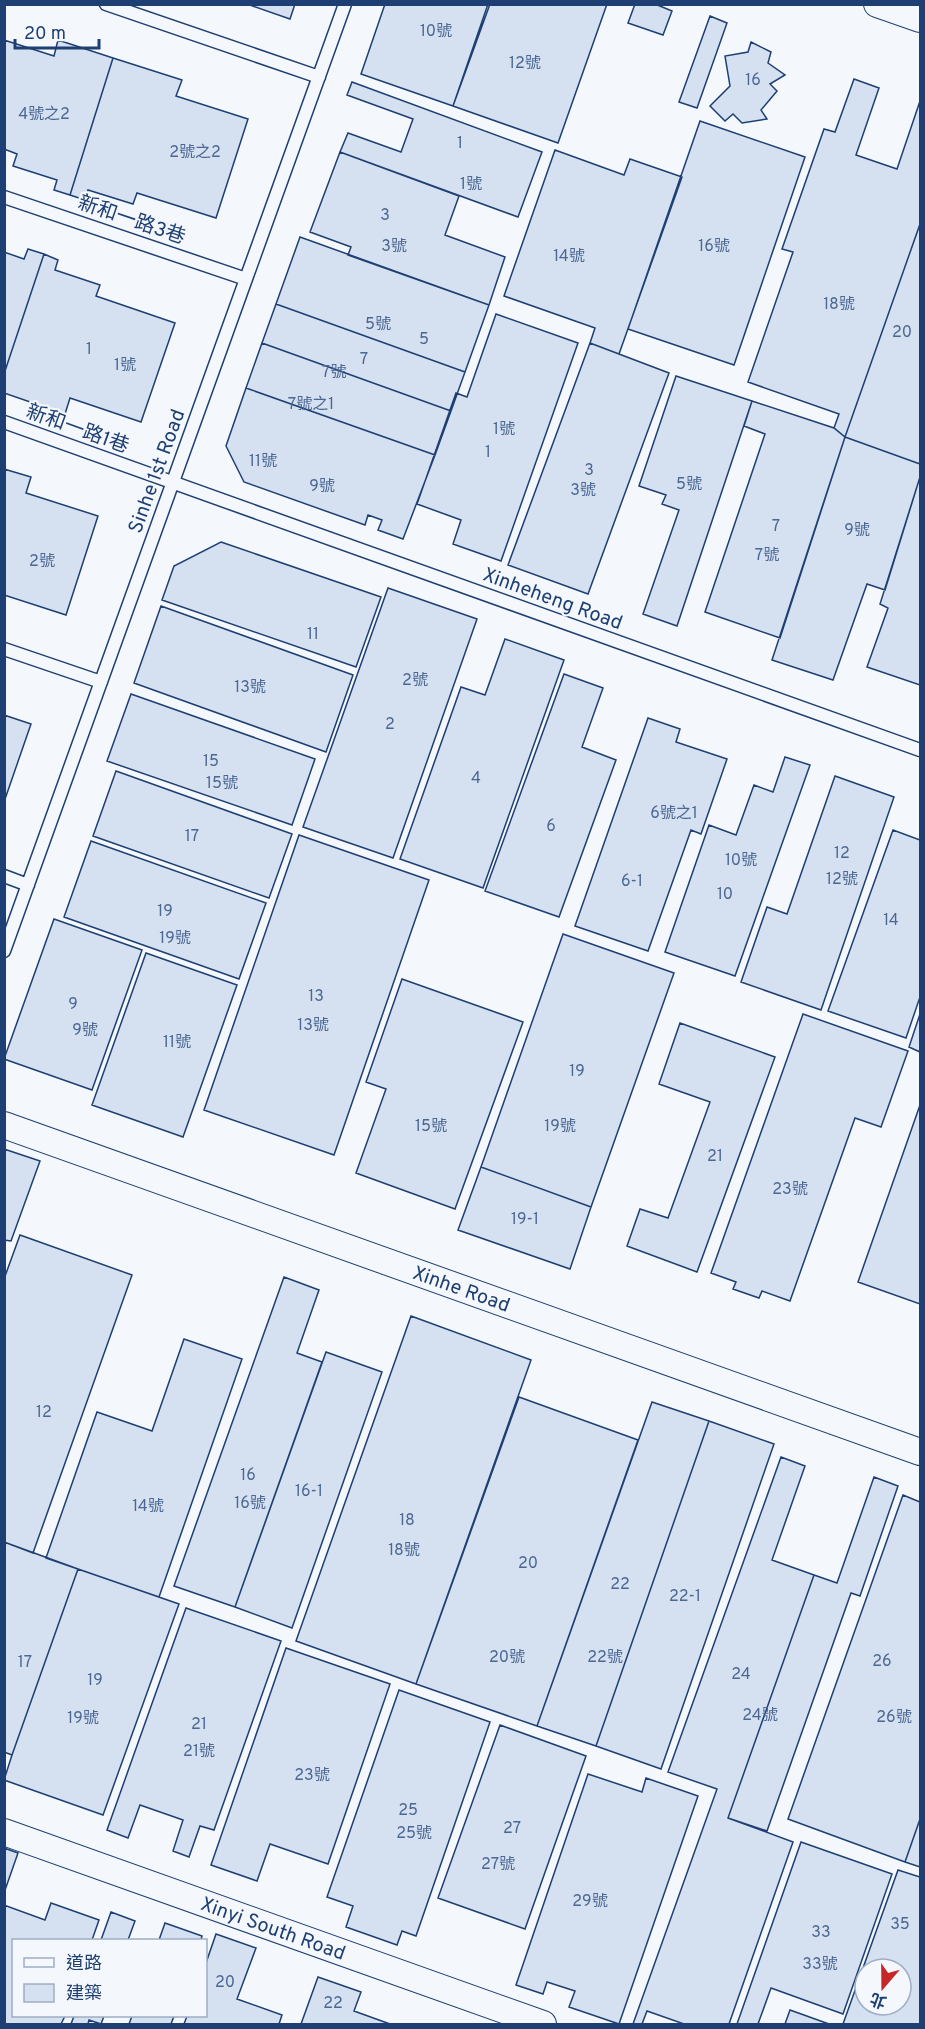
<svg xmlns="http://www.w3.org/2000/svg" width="925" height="2029" viewBox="0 0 925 2029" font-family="Overpass,'Noto Sans TC',sans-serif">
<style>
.building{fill:#d5e0f0;stroke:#1d3f73;stroke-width:1.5;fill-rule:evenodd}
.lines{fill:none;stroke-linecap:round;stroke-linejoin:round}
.lane-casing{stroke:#1d3f73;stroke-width:15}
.street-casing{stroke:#1d3f73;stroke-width:28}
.lane{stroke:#f4f7fb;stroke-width:12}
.street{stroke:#f4f7fb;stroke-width:26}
.labels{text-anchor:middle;stroke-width:4.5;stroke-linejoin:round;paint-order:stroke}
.number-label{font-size:16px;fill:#4b6792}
.street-label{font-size:20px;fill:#1d3f73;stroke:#f4f7fb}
</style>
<rect width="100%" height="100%" fill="#f4f7fb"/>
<path class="building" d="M 247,4 L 295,4 L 290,19 Z
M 385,4 L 488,4 L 453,106 L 361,74 Z
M 490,4 L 607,4 L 558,143 L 453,106 Z
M 635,4 L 655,4 L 672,11 L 663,35 L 628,23 Z
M 710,16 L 727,23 L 697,108 L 679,102 Z
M 4,40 L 54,56 L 58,40 L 113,58 L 70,195 L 54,190 L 57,180 L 13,166 L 17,154 L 4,149 Z
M 751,42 L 771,52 L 768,63 L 785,75 L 770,84 L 777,91 L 761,110 L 767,119 L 742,123 L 733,114 L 725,121 L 710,106 L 730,86 L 725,56 L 748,52 Z
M 113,58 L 182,80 L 176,96 L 248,119 L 216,218 L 137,193 L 133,204 L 88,190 L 85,200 L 70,195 Z
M 854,79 L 879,88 L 856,155 L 897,169 L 920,101 L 920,224 L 845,437 L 834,428 L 839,414 L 748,382 L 793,252 L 782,249 L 824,129 L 835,132 Z
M 352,82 L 542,152 L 518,217 L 340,152 L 348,133 L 401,152 L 413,119 L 347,95 Z
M 700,121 L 805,157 L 734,365 L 628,329 Z
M 555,150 L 624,175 L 630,159 L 682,177 L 619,354 L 590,343 L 595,328 L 504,296 Z
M 340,152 L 459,196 L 445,235 L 505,257 L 489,305 L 348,255 L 351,247 L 310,232 Z
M 920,224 L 920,464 L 845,437 Z
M 300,237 L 489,305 L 465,372 L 276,304 Z
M 28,249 L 44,254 L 4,374 L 4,252 L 24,259 Z
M 44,254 L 58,260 L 55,270 L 100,285 L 96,296 L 175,323 L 141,422 L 70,398 L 65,414 L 4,393 L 4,374 Z
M 276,304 L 465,372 L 451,411 L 262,343 Z
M 496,314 L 578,343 L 501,561 L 453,544 L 461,520 L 417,504 L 456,393 L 467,397 Z
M 262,343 L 451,411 L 435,455 L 246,388 Z
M 590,343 L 669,373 L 588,594 L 508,565 Z
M 676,376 L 752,401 L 677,626 L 643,614 L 679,510 L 662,504 L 666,495 L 639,486 Z
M 246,388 L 435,455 L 403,539 L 378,530 L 382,520 L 368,515 L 365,525 L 244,482 L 226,446 Z
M 752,401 L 834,428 L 845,437 L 780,638 L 705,612 L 765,434 L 744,426 Z
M 845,437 L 920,464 L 920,477 L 885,590 L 867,584 L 833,680 L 772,660 Z
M 4,469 L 31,477 L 26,493 L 98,516 L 66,615 L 4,595 Z
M 920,477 L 920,685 L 867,667 L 888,608 L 880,604 Z
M 221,542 L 381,597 L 356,667 L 162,600 L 174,566 Z
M 388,588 L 477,619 L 393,858 L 303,827 Z
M 161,606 L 353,675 L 326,752 L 134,683 Z
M 505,639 L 564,660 L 483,888 L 400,859 L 461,687 L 485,695 Z
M 564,674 L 603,688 L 582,747 L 616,760 L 559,917 L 485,891 Z
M 131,694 L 315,759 L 292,825 L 107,761 Z
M 4,715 L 31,724 L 4,802 Z
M 648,718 L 680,729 L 676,742 L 727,759 L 701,834 L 691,830 L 648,951 L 575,926 Z
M 785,757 L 810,765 L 735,976 L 665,952 L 709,825 L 736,835 L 754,785 L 773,792 Z
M 116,771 L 292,834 L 269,898 L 93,836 Z
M 835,776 L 894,797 L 821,1010 L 741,982 L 767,907 L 787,914 Z
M 893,830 L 920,840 L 920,997 L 906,1038 L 828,1011 Z
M 299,835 L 429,880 L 334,1155 L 204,1110 Z
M 91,841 L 266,903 L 239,979 L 64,917 Z
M 54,919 L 142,950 L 92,1090 L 4,1059 Z
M 563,934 L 674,973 L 591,1207 L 481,1167 Z
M 146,953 L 237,985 L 183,1137 L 92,1105 Z
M 402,979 L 523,1022 L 455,1209 L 356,1173 L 386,1089 L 366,1082 Z
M 803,1014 L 908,1051 L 881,1127 L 855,1118 L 790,1301 L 762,1291 L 759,1298 L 733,1289 L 736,1282 L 711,1273 Z
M 920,1014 L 920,1052 L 909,1047 Z
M 680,1023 L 775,1057 L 697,1272 L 627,1246 L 640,1209 L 668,1218 L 710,1102 L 659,1084 Z
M 920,1105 L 920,1304 L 858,1282 Z
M 4,1149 L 40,1161 L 11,1241 L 4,1240 Z
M 481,1167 L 591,1207 L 570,1269 L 458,1230 Z
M 20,1235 L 132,1275 L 33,1553 L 4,1542 L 4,1279 Z
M 284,1277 L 319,1290 L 297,1353 L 322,1362 L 235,1607 L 174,1586 Z
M 411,1316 L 531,1360 L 416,1684 L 296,1641 Z
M 184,1339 L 242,1359 L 159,1597 L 46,1558 L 97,1412 L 152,1431 Z
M 326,1352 L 382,1372 L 292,1628 L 235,1607 Z
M 519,1397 L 638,1440 L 537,1726 L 416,1684 Z
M 652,1402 L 709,1421 L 596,1746 L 537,1726 Z
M 709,1421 L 774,1444 L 661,1769 L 596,1746 Z
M 781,1457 L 805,1466 L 772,1560 L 814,1575 L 728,1818 L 793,1842 L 729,2024 L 684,2024 L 647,2011 L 642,2024 L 633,2024 L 717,1789 L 668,1772 Z
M 874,1477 L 898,1486 L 860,1596 L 851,1593 L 767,1831 L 728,1818 L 814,1575 L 837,1583 Z
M 903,1495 L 920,1502 L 920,1819 L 905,1862 L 788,1819 Z
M 4,1542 L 78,1569 L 12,1755 L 4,1752 Z
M 78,1569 L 179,1604 L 103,1815 L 4,1780 L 12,1755 Z
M 186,1608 L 281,1641 L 214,1830 L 200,1826 L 189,1857 L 173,1851 L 183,1820 L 140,1805 L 128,1838 L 107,1830 Z
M 286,1648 L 390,1684 L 328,1864 L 270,1844 L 257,1881 L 211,1865 Z
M 399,1690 L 490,1722 L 416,1936 L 402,1931 L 397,1945 L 346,1927 L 353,1906 L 327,1897 Z
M 500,1725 L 586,1756 L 525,1929 L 438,1898 Z
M 588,1774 L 642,1792 L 646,1778 L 698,1796 L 619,2024 L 569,2007 L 575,1991 L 547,1982 L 543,1994 L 516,1985 Z
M 920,1819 L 920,1867 L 905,1862 Z
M 801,1842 L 892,1874 L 843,2014 L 771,1988 L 758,2024 L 737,2024 Z
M 4,1848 L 18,1853 L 4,1893 Z
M 898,1870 L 920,1877 L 920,2024 L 843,2024 ZM 865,1969 L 901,1969 L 901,2005 L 865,2005 Z
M 51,1903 L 99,1920 L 92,1940 L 14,1940 L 14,2016 L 65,2016 L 61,2024 L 4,2024 L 4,1905 L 45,1920 Z
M 111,1912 L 135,1921 L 128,1940 L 101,1940 Z
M 165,1923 L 202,1936 L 201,1940 L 159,1940 Z
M 216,1934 L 256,1948 L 237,1999 L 282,2015 L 279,2024 L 184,2024 L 187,2016 L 206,2016 L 206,1963 Z
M 318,1977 L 361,1992 L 354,2011 L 390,2024 L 301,2024 Z
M 790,2010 L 829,2024 L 785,2024 Z
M 74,2016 L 104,2016 L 101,2024 L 89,2020 L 88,2024 L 71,2024 Z
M 132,2016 L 174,2016 L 171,2024 L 129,2024 Z"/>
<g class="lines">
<defs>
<path id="lane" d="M 106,4 L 319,77
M 4,197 L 246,279
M 4,422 L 920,750
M 4,649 L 101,682
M 4,876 L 28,885
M 4,951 L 345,4"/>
<g id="street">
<path d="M 877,4 L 920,19"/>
<path id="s1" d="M 4,1125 L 920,1452"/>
<path id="s2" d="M 4,1832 L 543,2024"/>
</g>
</defs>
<use href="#lane" class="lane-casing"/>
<use href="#street" class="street-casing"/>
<use href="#lane" class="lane"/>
<use href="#street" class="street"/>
</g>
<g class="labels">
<g class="number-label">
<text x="436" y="36">10號</text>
<text x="525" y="68">12號</text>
<text x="753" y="85">16</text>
<text x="44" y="119">4號之2</text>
<text x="460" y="148">1</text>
<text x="195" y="157">2號之2</text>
<text x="471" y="189">1號</text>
<text x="385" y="220">3</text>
<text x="394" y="251">3號</text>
<text x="714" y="251">16號</text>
<text x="569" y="261">14號</text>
<text x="839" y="309">18號</text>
<text x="378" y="329">5號</text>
<text x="902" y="337">20</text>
<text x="424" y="344">5</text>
<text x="89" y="354">1</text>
<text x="364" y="364">7</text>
<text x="125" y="370">1號</text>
<text x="334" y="377">7號</text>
<text x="311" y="409">7號之1</text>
<text x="504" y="434">1號</text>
<text x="488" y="457">1</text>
<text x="263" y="466">11號</text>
<text x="589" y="475">3</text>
<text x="689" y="489">5號</text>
<text x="322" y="491">9號</text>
<text x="583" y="495">3號</text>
<text x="776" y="531">7</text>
<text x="857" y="535">9號</text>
<text x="767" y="560">7號</text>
<text x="42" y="566">2號</text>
<text x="313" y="639">11</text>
<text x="415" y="685">2號</text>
<text x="250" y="692">13號</text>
<text x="390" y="729">2</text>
<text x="211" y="766">15</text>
<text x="476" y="783">4</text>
<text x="222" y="788">15號</text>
<text x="674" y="818">6號之1</text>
<text x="551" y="831">6</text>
<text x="192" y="841">17</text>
<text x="842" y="858">12</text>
<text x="741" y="865">10號</text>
<text x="842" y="884">12號</text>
<text x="632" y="886">6-1</text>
<text x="725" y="899">10</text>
<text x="165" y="916">19</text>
<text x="891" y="925">14</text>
<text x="175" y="943">19號</text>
<text x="316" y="1001">13</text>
<text x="73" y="1009">9</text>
<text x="313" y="1030">13號</text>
<text x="85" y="1035">9號</text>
<text x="177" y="1047">11號</text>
<text x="577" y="1076">19</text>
<text x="431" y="1131">15號</text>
<text x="560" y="1131">19號</text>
<text x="715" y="1161">21</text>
<text x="790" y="1194">23號</text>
<text x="525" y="1224">19-1</text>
<text x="44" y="1417">12</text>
<text x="248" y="1480">16</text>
<text x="309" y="1496">16-1</text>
<text x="250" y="1508">16號</text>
<text x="148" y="1511">14號</text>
<text x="407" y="1525">18</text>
<text x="404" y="1555">18號</text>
<text x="528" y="1568">20</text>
<text x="620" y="1589">22</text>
<text x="685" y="1601">22-1</text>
<text x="507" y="1662">20號</text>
<text x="605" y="1662">22號</text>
<text x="882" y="1666">26</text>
<text x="25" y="1667">17</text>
<text x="741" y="1679">24</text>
<text x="95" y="1685">19</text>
<text x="760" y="1720">24號</text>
<text x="894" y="1722">26號</text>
<text x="83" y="1723">19號</text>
<text x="199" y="1729">21</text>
<text x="199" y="1756">21號</text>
<text x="312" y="1780">23號</text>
<text x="408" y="1815">25</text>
<text x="512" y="1833">27</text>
<text x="414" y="1838">25號</text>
<text x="498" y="1869">27號</text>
<text x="590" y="1906">29號</text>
<text x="900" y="1929">35</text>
<text x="821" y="1937">33</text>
<text x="820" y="1969">33號</text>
<text x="225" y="1987">20</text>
<text x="333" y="2008">22</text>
</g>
<g class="street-label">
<text transform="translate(132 219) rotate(19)" y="7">新和一路3巷</text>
<text transform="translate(78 428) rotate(20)" y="7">新和一路1巷</text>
<text transform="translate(156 471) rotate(-70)" y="7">Sinhe 1st Road</text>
<text transform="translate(553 598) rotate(20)" y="7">Xinheheng Road</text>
<text dy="7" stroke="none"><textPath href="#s1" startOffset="486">Xinhe Road</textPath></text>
<text dy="7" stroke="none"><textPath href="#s2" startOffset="286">Xinyi South Road</textPath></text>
</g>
</g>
<rect width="925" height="2029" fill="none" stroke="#1d3f73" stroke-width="12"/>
<rect x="12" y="1939" width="195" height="78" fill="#f4f7fb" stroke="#9eadc5" stroke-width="1.5"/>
<rect x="24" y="1958" width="30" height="9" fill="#f4f7fb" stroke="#9eadc5" stroke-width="1.5"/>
<text x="66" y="1969" font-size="18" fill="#1d3f73">道路</text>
<rect x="24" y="1984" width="30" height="18" fill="#d5e0f0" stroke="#9eadc5" stroke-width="1.5"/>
<text x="66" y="1999" font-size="18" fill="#1d3f73">建築</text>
<g transform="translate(883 1987) rotate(200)"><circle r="28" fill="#f4f7fb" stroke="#9eadc5" stroke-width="1.5"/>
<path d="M0-4.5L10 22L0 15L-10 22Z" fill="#c62828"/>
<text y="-9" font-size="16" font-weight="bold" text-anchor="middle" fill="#1d3f73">北</text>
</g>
<path d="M15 39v9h84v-9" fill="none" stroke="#1d3f73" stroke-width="3"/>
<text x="24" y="39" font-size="18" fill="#1d3f73" stroke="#f4f7fb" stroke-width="4.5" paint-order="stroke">20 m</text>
</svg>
